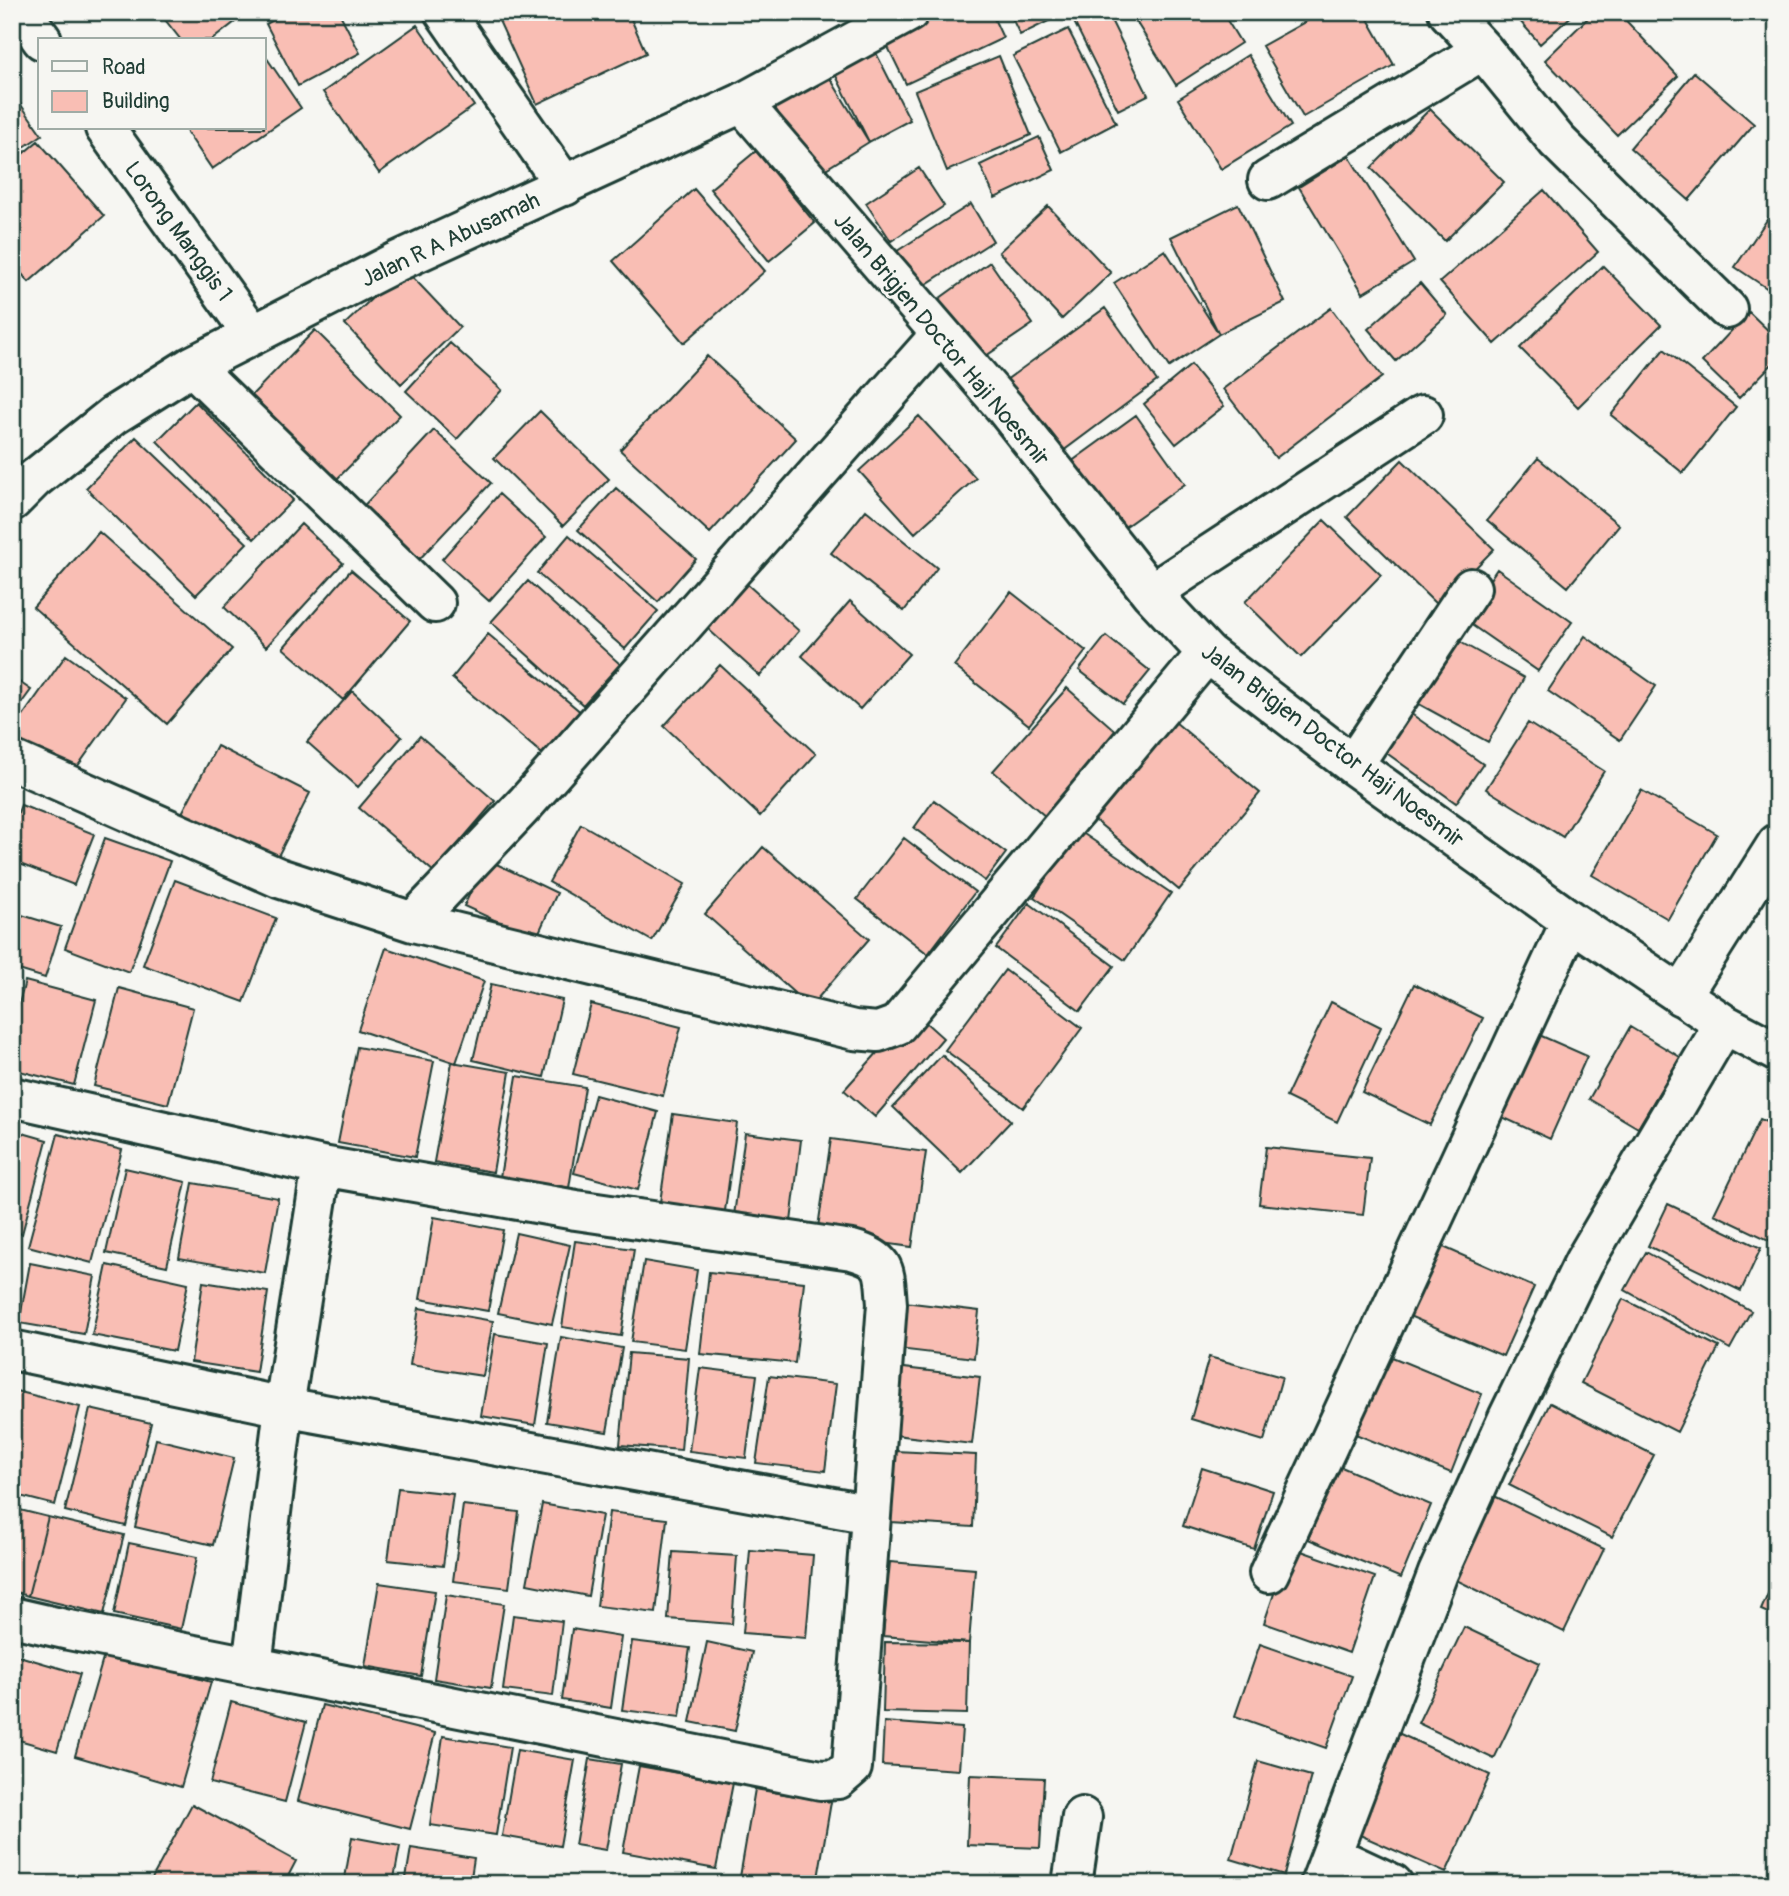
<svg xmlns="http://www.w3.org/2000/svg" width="1789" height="1896" viewBox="0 0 1789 1896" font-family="Pangolin,sans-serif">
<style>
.building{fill:#f9beb4;stroke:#1f3d34;stroke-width:2}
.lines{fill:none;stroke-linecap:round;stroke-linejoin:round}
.minor-casing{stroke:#1f3d34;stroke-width:44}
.minor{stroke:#f6f6f2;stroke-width:38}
.labels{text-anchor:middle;stroke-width:6;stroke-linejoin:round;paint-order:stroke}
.street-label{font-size:23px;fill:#1f3d34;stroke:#f6f6f2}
</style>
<rect width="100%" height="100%" fill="#f6f6f2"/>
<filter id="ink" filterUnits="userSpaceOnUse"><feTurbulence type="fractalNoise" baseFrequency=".0143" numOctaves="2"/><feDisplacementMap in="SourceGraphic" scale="14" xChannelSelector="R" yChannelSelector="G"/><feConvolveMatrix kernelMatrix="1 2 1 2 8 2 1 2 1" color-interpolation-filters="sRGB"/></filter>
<g filter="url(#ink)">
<path class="building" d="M 159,12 L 235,12 L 240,18 L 212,40 L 181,40 Z
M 288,12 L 339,12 L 360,53 L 298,86 L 266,24 Z
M 495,12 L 628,12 L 646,53 L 537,104 Z
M 945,12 L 991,12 L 1003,38 L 906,84 L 885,41 Z
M 1009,12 L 1067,12 L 1020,35 Z
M 1094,12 L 1107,12 L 1148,95 L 1118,110 L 1074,22 Z
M 1130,12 L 1222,12 L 1241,43 L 1176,85 Z
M 1323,12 L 1364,12 L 1394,65 L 1303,117 L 1262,46 Z
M 1512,12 L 1576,12 L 1540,44 Z
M 1594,12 L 1618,12 L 1678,76 L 1617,135 L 1545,60 Z
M 417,25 L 474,106 L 379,173 L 323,92 Z
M 1068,29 L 1116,123 L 1061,152 L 1013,56 Z
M 872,45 L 910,120 L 869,142 L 831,66 Z
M 264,54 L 301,108 L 212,169 L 184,128 L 264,128 Z
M 1248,55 L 1291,126 L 1221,169 L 1178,99 Z
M 999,56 L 1031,135 L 947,171 L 915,91 Z
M 825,70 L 869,142 L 816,175 L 772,103 Z
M 1694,72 L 1754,124 L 1689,200 L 1630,148 Z
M 12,92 L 42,135 L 12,155 Z
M 1430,109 L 1504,182 L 1445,241 L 1371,168 Z
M 1039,137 L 1054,170 L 995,198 L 980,165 Z
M 38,141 L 104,216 L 29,282 L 12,263 L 12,163 Z
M 756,151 L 815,223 L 769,261 L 710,189 Z
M 1349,156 L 1414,262 L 1363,293 L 1299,187 Z
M 919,168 L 944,206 L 891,241 L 866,203 Z
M 694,189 L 765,271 L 684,343 L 613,261 Z
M 1544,190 L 1598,252 L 1495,344 L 1440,282 Z
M 971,204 L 993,241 L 917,290 L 894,253 Z
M 1238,204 L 1285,302 L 1219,334 L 1171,237 Z
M 1777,205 L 1777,295 L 1735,267 Z
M 1048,206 L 1111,273 L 1062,319 L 999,252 Z
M 1165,250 L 1219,334 L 1169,367 L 1114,283 Z
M 990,262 L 1033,324 L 971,366 L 929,306 Z
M 1603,266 L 1661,325 L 1578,407 L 1520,348 Z
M 404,268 L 460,327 L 401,384 L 345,324 Z
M 1420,283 L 1447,315 L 1396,361 L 1368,329 Z
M 1105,308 L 1157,381 L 1055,457 L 1002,383 Z
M 1331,308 L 1382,377 L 1276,458 L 1223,389 Z
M 1749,312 L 1777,339 L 1777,359 L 1739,398 L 1702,362 Z
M 315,330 L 400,415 L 333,483 L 248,399 Z
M 450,343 L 502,390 L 457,439 L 406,391 Z
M 1664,349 L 1736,407 L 1683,473 L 1611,415 Z
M 707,356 L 796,439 L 710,533 L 620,450 Z
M 1191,365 L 1224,406 L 1176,444 L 1144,404 Z
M 196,402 L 293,500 L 254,539 L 157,441 Z
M 540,411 L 609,479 L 563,526 L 494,458 Z
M 1136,415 L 1185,484 L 1119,531 L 1071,462 Z
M 919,416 L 976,478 L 915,533 L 859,471 Z
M 434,430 L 491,483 L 413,566 L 357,513 Z
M 136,437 L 247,543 L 196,595 L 86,488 Z
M 1538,458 L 1619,525 L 1568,587 L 1487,520 Z
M 1402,460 L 1494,549 L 1438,606 L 1347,517 Z
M 616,488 L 696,559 L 658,602 L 578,530 Z
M 499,494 L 546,537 L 489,601 L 442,559 Z
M 866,510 L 937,568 L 904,611 L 831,553 Z
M 1324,520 L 1381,575 L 1301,657 L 1245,602 Z
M 301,524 L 343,563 L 266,647 L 224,607 Z
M 99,532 L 232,649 L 167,724 L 33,607 Z
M 569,535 L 658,611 L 625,649 L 537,573 Z
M 1497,569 L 1572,622 L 1538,671 L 1463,619 Z
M 351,570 L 410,621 L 343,700 L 283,648 Z
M 738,576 L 799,631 L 760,676 L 698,620 Z
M 528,581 L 620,664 L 583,705 L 491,622 Z
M 1011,592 L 1086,651 L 1029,725 L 954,666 Z
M 850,601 L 909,654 L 860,709 L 802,656 Z
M 488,634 L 583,714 L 547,758 L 452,678 Z
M 1106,636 L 1150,671 L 1123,704 L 1079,670 Z
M 1585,636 L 1656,686 L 1620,740 L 1548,691 Z
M 1453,638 L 1524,678 L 1488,742 L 1417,703 Z
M 66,655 L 126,698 L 70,777 L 12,736 L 12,731 Z
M 720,665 L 816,754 L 760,816 L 664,726 Z
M 12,677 L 31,690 L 12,716 Z
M 1067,688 L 1119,734 L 1046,817 L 993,771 Z
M 352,691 L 402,737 L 358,787 L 307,742 Z
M 1407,711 L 1483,764 L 1456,803 L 1381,749 Z
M 1169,717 L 1260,793 L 1179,890 L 1089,815 Z
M 1528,723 L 1604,771 L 1563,837 L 1486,789 Z
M 420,736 L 495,801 L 434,872 L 359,808 Z
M 217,746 L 310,793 L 276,860 L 182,813 Z
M 1641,790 L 1717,834 L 1668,919 L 1592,875 Z
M 934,800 L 1006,853 L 985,881 L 914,828 Z
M 21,805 L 94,834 L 74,885 L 12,861 L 12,828 Z
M 581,824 L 685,884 L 652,941 L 549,882 Z
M 1078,830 L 1171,893 L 1125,960 L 1034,897 Z
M 105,838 L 170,861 L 129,972 L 65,948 Z
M 904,838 L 975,892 L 928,954 L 857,899 Z
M 763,847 L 869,939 L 810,1007 L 705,914 Z
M 486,859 L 557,893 L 536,939 L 464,906 Z
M 175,880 L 276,918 L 244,1002 L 143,965 Z
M 1029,903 L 1114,966 L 1080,1011 L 996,948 Z
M 12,912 L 61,927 L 45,978 L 12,968 Z
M 386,948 L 484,981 L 456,1063 L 358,1030 Z
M 1005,970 L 1082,1028 L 1023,1108 L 945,1050 Z
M 25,981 L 96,1000 L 74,1085 L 12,1069 L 12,1031 Z
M 491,984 L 562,1000 L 544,1077 L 473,1060 Z
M 1414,984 L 1483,1018 L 1430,1125 L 1362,1092 Z
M 119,988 L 193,1008 L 168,1104 L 94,1086 Z
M 1331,1002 L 1381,1027 L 1337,1122 L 1286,1097 Z
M 591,1004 L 681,1027 L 663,1096 L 573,1074 Z
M 914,1012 L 943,1038 L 875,1117 L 844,1090 Z
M 1630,1027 L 1680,1057 L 1638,1128 L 1589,1099 Z
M 1537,1034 L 1587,1056 L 1550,1139 L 1500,1116 Z
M 357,1047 L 434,1061 L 415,1157 L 338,1143 Z
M 942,1055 L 1011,1121 L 962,1173 L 893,1107 Z
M 452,1062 L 510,1072 L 493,1172 L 434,1162 Z
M 517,1076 L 585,1087 L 569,1188 L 500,1177 Z
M 595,1095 L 658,1112 L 638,1190 L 574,1173 Z
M 673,1114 L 737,1123 L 724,1218 L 659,1209 Z
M 1760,1119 L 1777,1127 L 1777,1244 L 1714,1214 Z
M 12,1130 L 47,1140 L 22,1234 L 12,1231 Z
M 745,1133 L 801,1140 L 790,1230 L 733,1223 Z
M 58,1134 L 122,1150 L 92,1263 L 28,1246 Z
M 831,1139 L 926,1152 L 912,1247 L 817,1234 Z
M 1266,1147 L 1370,1158 L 1363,1215 L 1259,1204 Z
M 125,1168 L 186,1182 L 167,1266 L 106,1253 Z
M 193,1183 L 278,1198 L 265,1273 L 179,1258 Z
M 1668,1204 L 1761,1248 L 1741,1291 L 1648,1246 Z
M 434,1217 L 503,1230 L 488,1311 L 420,1299 Z
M 516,1233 L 570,1245 L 552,1324 L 498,1313 Z
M 575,1241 L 634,1249 L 621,1336 L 562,1327 Z
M 1432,1242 L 1534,1287 L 1503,1356 L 1402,1313 Z
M 12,1243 L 19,1245 L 12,1274 Z
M 1646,1252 L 1751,1311 L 1730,1349 L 1625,1290 Z
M 644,1261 L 697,1270 L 685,1349 L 631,1342 Z
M 30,1263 L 95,1276 L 84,1334 L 19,1323 Z
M 107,1265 L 188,1283 L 174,1351 L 92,1335 Z
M 709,1272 L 804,1282 L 795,1363 L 700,1354 Z
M 203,1282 L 268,1292 L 256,1372 L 191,1362 Z
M 1623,1299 L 1719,1347 L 1677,1432 L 1581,1383 Z
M 904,1302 L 979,1311 L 974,1358 L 898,1349 Z
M 419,1308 L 493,1321 L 483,1376 L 410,1365 Z
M 495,1334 L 548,1343 L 535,1425 L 481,1416 Z
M 561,1337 L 622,1348 L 607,1432 L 547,1422 Z
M 1380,1352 L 1482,1394 L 1451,1473 L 1348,1431 Z
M 629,1353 L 689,1358 L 681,1450 L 620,1445 Z
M 1209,1357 L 1282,1377 L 1264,1441 L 1191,1419 Z
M 895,1367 L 980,1377 L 972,1444 L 887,1434 Z
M 700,1368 L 757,1375 L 746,1458 L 689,1451 Z
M 769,1376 L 836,1384 L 825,1471 L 756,1463 Z
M 12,1390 L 80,1407 L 55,1505 L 12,1494 Z
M 1550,1403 L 1654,1455 L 1612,1537 L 1509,1485 Z
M 90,1409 L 151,1423 L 126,1526 L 65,1511 Z
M 156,1439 L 234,1458 L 213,1545 L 135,1527 Z
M 895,1451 L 976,1455 L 973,1527 L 891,1522 Z
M 1339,1466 L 1431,1505 L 1401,1578 L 1308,1539 Z
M 1202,1468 L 1273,1491 L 1254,1549 L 1183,1526 Z
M 398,1488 L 453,1494 L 443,1566 L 388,1560 Z
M 1488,1493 L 1604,1549 L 1564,1632 L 1448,1576 Z
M 542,1504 L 602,1515 L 588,1596 L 527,1584 Z
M 463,1505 L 519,1512 L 509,1588 L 453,1581 Z
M 12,1508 L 48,1517 L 28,1596 L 12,1591 Z
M 609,1512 L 667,1519 L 656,1613 L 597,1606 Z
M 48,1517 L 124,1535 L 104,1614 L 28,1596 Z
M 129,1543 L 197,1557 L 181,1629 L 114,1614 Z
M 1290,1547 L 1375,1577 L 1349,1653 L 1264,1623 Z
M 750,1550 L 813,1555 L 806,1638 L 743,1633 Z
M 673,1552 L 737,1556 L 732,1624 L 668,1619 Z
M 890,1562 L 975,1569 L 969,1643 L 883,1636 Z
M 1777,1573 L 1777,1617 L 1761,1610 Z
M 379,1583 L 435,1591 L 421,1676 L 365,1666 Z
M 446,1595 L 504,1604 L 491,1688 L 434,1679 Z
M 513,1615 L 562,1621 L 553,1696 L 503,1690 Z
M 1464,1627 L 1540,1663 L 1494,1759 L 1418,1723 Z
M 572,1629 L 621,1637 L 611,1708 L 562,1700 Z
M 632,1641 L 690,1648 L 680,1717 L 622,1710 Z
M 707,1642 L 752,1652 L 735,1731 L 690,1722 Z
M 885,1642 L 969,1643 L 967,1714 L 883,1712 Z
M 1260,1644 L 1352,1676 L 1326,1748 L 1235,1716 Z
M 105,1652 L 211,1682 L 181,1787 L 75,1756 Z
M 12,1654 L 80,1674 L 57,1751 L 12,1738 Z
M 231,1702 L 306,1722 L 285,1802 L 210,1783 Z
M 322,1705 L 435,1733 L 410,1829 L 298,1801 Z
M 884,1722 L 962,1728 L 959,1770 L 882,1765 Z
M 1398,1733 L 1490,1775 L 1446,1873 L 1353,1832 Z
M 443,1736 L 510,1747 L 496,1835 L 430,1825 Z
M 517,1750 L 575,1760 L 560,1846 L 502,1836 Z
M 590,1759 L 621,1764 L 606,1850 L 575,1845 Z
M 1258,1761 L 1311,1776 L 1284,1875 L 1231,1859 Z
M 639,1766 L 733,1783 L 716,1869 L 623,1852 Z
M 970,1775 L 1044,1778 L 1040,1848 L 967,1845 Z
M 755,1789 L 831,1802 L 817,1884 L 777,1884 L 740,1877 Z
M 192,1804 L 296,1861 L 284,1884 L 149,1884 Z
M 352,1837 L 400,1846 L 393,1884 L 344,1884 Z
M 411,1848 L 474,1858 L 470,1884 L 405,1884 Z"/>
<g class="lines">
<defs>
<path id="minor" d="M 22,12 L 42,40
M 444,12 L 565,186
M 1448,12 L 1483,50 L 1557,141 L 1727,309
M 742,103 L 1005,408 L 1151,593 L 1207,653 L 1353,765 L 1571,921 L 1724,1024 L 1777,1052
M 105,128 L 253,335
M 1268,180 L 1483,50
M 192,366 L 435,603
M 12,501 L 34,479 L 114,415 L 192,366 L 396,262 L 742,103 L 909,12
M 1151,593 L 1423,415
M 12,760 L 279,878 L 413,922 L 854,1030 L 878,1032 L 897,1025 L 1207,653
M 1353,765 L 1471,588
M 413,922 L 526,803 L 940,335
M 1681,996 L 1777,844
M 12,1097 L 322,1166 L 576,1210 L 852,1250 C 888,1260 884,1271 887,1304 L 852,1767 L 838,1779 L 821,1780 L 69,1630 L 12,1617
M 12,1350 L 284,1407 L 871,1514
M 1269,1573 L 1571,921
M 252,1666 L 284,1407 L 322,1166
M 1331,1855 L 1393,1884
M 1072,1884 L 1082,1817
M 1320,1884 L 1438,1573 L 1508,1418 L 1584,1262 L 1724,1024"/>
</defs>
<use href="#minor" class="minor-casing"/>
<use href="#minor" class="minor"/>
</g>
</g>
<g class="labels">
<g class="street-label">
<text transform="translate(179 231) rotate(54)" y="8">Lorong Manggis 1</text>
<text transform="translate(450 239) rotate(-25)" y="8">Jalan R A Abusamah</text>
<text transform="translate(942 339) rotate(50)" y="8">Jalan Brigjen Doctor Haji Noesmir</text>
<text transform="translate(1333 745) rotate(37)" y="8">Jalan Brigjen Doctor Haji Noesmir</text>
</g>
</g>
<rect width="1789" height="1896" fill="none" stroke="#f6f6f2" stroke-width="42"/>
<rect x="21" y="21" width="1747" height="1854" fill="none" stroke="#1f3d34" stroke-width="2.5" filter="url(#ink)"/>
<rect x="38" y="38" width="228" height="91" fill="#f6f6f2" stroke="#a0aca6" stroke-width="2"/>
<rect x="52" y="61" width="35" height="10" fill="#f6f6f2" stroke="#a0aca6" stroke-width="2"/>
<text x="102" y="74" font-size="21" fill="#1f3d34">Road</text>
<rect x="52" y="91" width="35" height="21" fill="#f9beb4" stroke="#a0aca6" stroke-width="2"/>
<text x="102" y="108" font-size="21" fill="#1f3d34">Building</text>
</svg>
